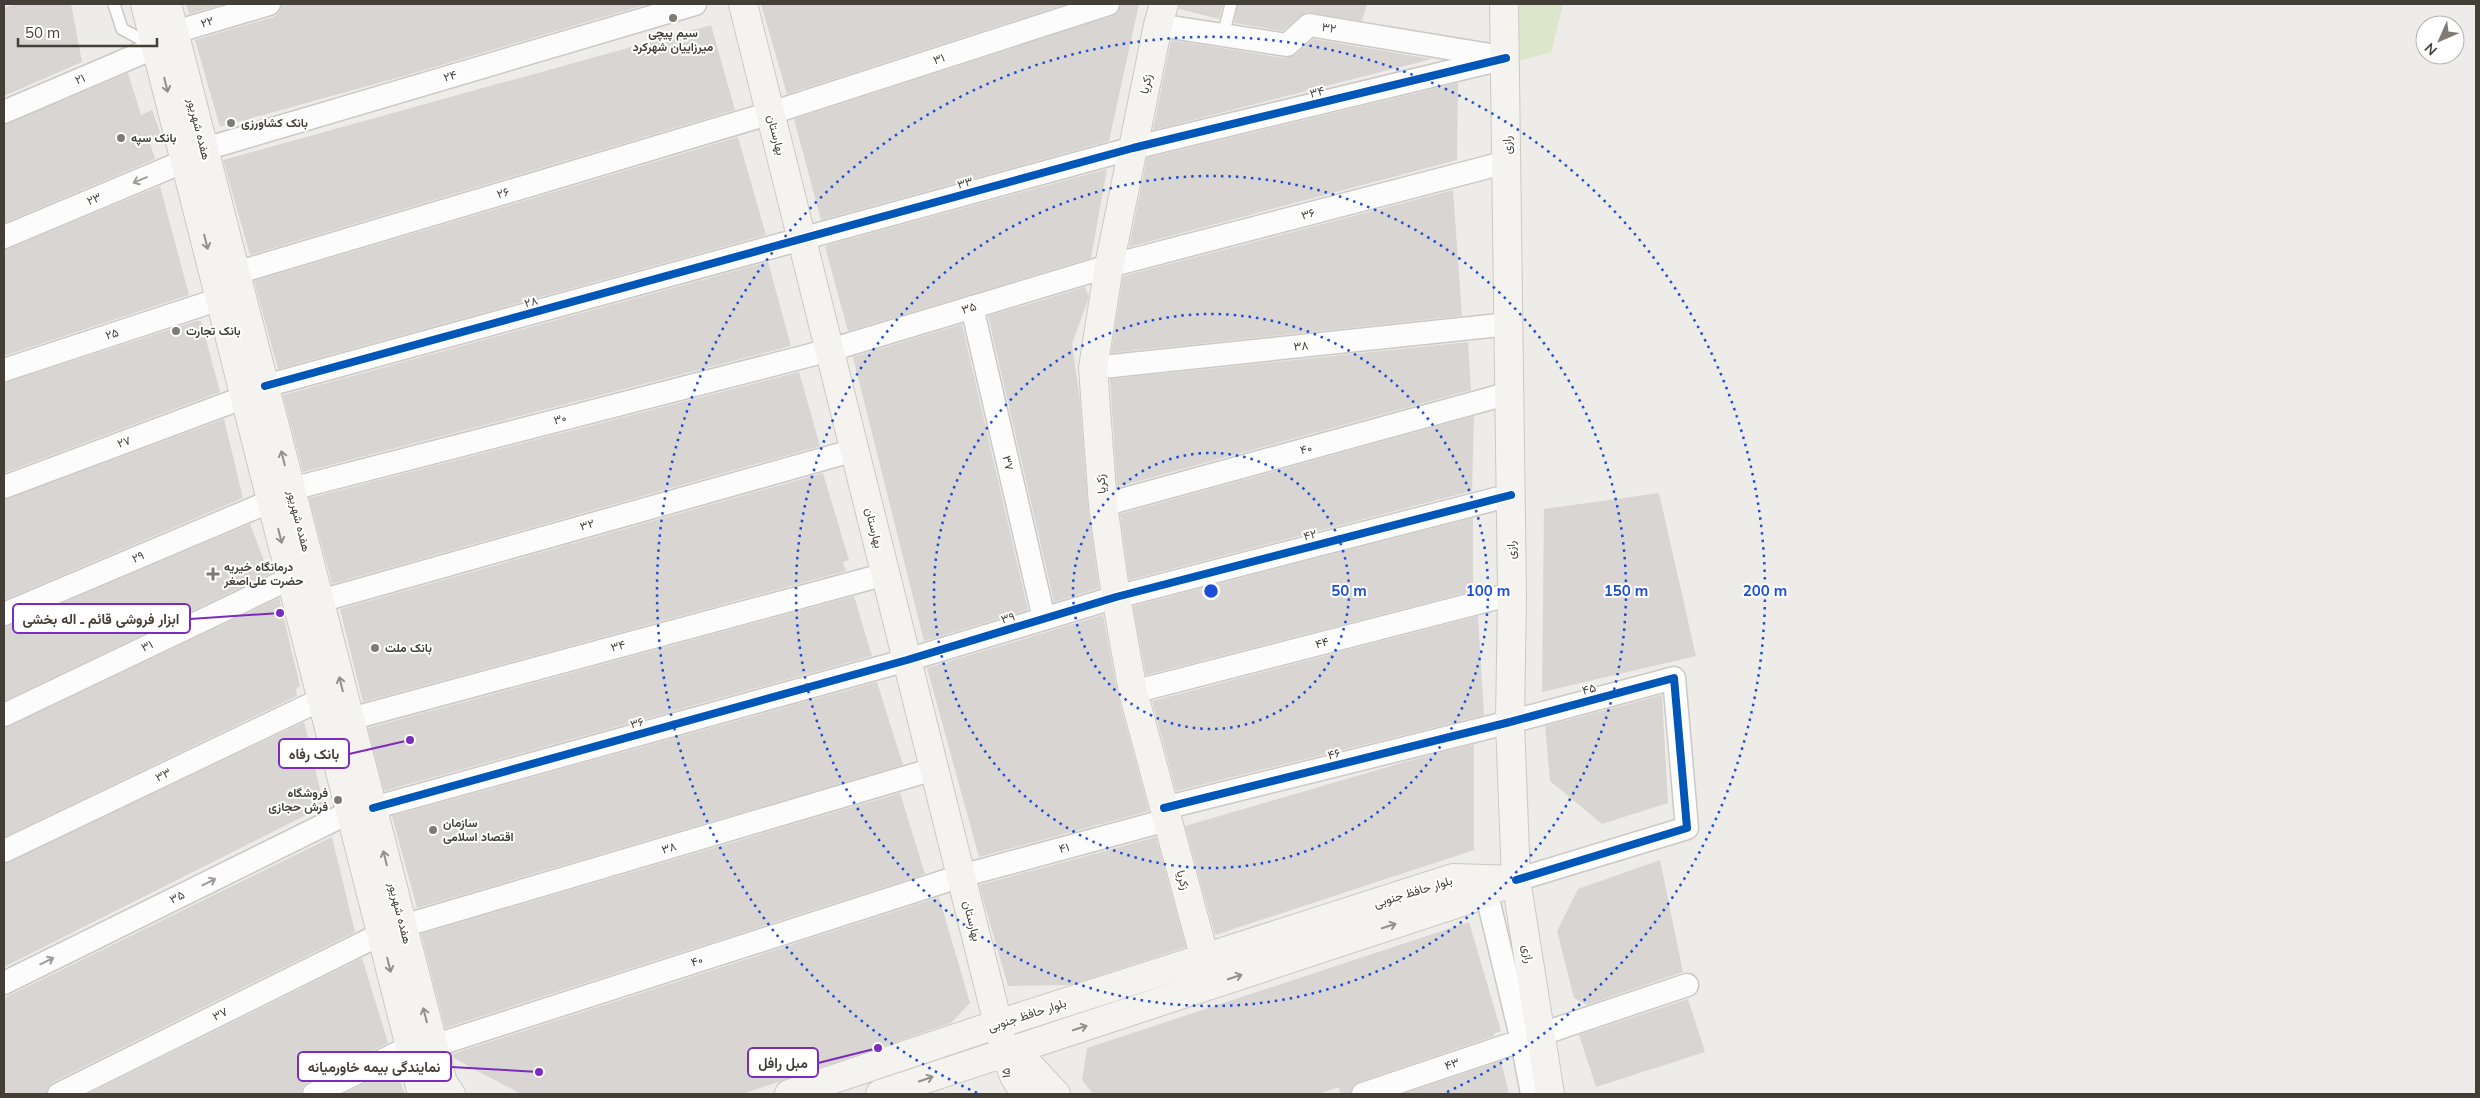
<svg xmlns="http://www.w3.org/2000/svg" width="2480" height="1098" viewBox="0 0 2480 1098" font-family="Mulish,Vazirmatn,sans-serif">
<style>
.green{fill:#dce6cb}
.building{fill:#d8d5d2}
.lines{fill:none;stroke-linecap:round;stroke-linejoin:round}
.lane-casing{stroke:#cbc9c5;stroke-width:14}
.street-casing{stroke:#cbc9c5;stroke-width:25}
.secondary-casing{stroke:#ccc9c1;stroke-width:30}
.lane{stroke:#fcfcfc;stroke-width:11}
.street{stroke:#fcfcfc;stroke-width:22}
.secondary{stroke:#f5f3ef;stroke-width:28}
.cycleway-casing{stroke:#fff;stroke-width:11}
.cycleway{stroke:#0057b8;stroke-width:8}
.oneway{stroke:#938f89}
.oneway2{stroke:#a09d99}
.ring{fill:none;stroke:#1d4ed8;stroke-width:2.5;stroke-dasharray:2.5 5}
.poi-dot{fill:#7f7b75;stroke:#fff;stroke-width:2}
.labels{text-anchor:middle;stroke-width:4;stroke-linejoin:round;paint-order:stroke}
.street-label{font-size:12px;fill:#433e36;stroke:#fff}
.poi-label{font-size:12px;font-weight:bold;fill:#433e36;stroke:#fff;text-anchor:start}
.centre{fill:#1d4ed8;stroke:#fff;stroke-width:2.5}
.ring-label{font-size:15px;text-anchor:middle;font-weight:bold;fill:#1d4ed8;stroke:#fff;stroke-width:4;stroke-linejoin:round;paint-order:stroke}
.leader{fill:none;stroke:#7b2cbf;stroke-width:2}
.callout-dot{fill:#7b2cbf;stroke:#fff;stroke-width:2}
.callout{fill:#fff;stroke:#7b2cbf;stroke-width:2}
.callout-label{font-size:14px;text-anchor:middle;font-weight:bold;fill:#433e36}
</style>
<rect width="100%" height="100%" fill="#eeece9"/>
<path class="green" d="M 1518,4 L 1563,4 L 1551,53 L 1517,61 Z"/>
<path class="building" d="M 15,4 L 71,4 L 82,62 L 4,96 L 4,8 Z
M 186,4 L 224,4 L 189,14 Z
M 282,4 L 648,4 L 411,74 L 220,127 L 195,40 L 273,17 L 279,13 Z
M 761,4 L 1066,4 L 787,94 Z
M 1121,4 L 1139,4 L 1109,141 L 821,220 L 794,119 L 1112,16 L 1118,12 Z
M 1179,4 L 1223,4 L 1219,19 L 1179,9 Z
M 1238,4 L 1367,4 L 1362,21 L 1306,12 L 1283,31 L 1234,23 Z
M 711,25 L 735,110 L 250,255 L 223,160 Z
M 1313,39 L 1432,59 L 1153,130 L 1171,40 L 1285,58 L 1295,55 Z
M 128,73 L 141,115 L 152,110 L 161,135 L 149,140 L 155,159 L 4,223 L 4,125 Z
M 1458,83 L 1457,160 L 1129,247 L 1147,158 Z
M 738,137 L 766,235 L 278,369 L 254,281 Z
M 1107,169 L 1091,258 L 848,331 L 825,247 L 828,245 Z
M 160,186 L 189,295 L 4,356 L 4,250 Z
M 1453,190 L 1462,316 L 1111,353 L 1123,276 Z
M 768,262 L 791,346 L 303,472 L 283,395 Z
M 1085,287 L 1089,296 L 1088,300 L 1072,344 L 1080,400 L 1088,507 L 1099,588 L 1054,602 L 988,316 Z
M 196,321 L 201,321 L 220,392 L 4,473 L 4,383 Z
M 962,324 L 1028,610 L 924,641 L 853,357 Z
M 1468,342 L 1471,390 L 1117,487 L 1110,379 Z
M 799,372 L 820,446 L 332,584 L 309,498 Z
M 1474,416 L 1472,491 L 1129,580 L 1120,514 Z
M 224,419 L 243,498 L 4,600 L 4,500 Z
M 823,473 L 849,560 L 843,562 L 846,571 L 363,702 L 340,609 Z
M 1659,493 L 1696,656 L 1542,692 L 1544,509 Z
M 1473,518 L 1473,591 L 1146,675 L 1133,606 Z
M 250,524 L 269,574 L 4,701 L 4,627 Z
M 854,596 L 872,656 L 384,791 L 368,728 Z
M 279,598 L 300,686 L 296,689 L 297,696 L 4,837 L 4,728 Z
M 1103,615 L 1118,696 L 1149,811 L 979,857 L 927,668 Z
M 1478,616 L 1484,715 L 1176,791 L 1152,701 Z
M 877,682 L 903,765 L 417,908 L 392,816 Z
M 1662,695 L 1668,803 L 1602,824 L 1550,781 L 1545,726 Z
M 304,722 L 324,806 L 4,967 L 4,864 Z
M 1474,744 L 1474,850 L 1215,935 L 1185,826 L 1401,763 Z
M 900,793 L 925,874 L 445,1028 L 421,934 Z
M 332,837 L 355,932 L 53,1082 L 48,1087 L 46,1094 L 4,1094 L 4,998 Z
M 1156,837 L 1186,947 L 1070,985 L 1008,986 L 979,885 Z
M 1660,860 L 1683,972 L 1587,1005 L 1574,998 L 1557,931 L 1578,889 Z
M 939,897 L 970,1003 L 951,1023 L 743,1094 L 521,1094 L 453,1058 L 452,1054 Z
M 1469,922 L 1501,1031 L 1494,1034 L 1494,1036 L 1359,1082 L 1353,1086 L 1350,1094 L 1340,1094 L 1339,1087 L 1318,1094 L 1093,1094 L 1082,1080 L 1087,1048 Z
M 362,958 L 388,1043 L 308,1082 L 303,1087 L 301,1094 L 88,1094 Z
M 1688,999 L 1705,1052 L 1596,1087 L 1579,1035 Z
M 1501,1061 L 1509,1094 L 1403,1094 Z
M 395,1069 L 405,1094 L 343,1094 Z"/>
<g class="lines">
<defs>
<path id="lane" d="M 114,4 L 122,29 L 152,45
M 1223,35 L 1231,4"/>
<path id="street" d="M 1158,25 L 1287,45 L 1309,25 L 1496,56
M 175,32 L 269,4
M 4,112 L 156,47
M 205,149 L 695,4
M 4,237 L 185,161
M 236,273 L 771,113 L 1108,4
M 972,307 L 1044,619
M 1093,368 L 1509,324
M 4,370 L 220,299
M 265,386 L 1133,148 L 1506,58
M 4,487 L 245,397
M 291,489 L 830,350 L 1109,266 L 1507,162
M 1103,505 L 1510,393
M 320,601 L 855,450
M 4,614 L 271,501
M 1133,692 L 1512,594
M 4,715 L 291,578
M 350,719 L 886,574
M 373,808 L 907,660 L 1116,597 L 1511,495
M 1164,808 L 1510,722 L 1674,678 L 1687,828 L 1516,880
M 4,851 L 322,699
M 1486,891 L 1522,1041 L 1532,1094
M 403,926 L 934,769
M 4,983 L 350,812
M 433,1046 L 961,876 L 1167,820
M 59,1094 L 381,934
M 314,1094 L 410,1047
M 1363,1094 L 1687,985"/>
<path id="secondary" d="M 145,4 L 422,1094
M 167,4 L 443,1083 L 451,1094
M 743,4 L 1005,1052 L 1014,1076 L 1025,1094
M 1164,4 L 1158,25 L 1109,266 L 1093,368 L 1103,505 L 1116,597 L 1133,692 L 1205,959
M 1504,4 L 1512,594 L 1510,722 L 1516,880 L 1550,1094
M 1005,1052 L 1027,1063 L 1056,1094
M 789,1094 L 998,1024 L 1453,878 L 1516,880 L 1468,900 L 880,1094"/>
</defs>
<use href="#lane" class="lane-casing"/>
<use href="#street" class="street-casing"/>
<use href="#secondary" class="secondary-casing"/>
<use href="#lane" class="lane"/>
<use href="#street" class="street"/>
<use href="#secondary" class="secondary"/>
<defs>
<path id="cycleway" d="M 265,386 L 1133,148 L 1506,58
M 373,808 L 907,660 L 1116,597 L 1511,495
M 1164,808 L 1510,722 L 1674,678 L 1687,828 L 1516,880"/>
</defs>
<use href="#cycleway" class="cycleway-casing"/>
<use href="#cycleway" class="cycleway"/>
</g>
<defs><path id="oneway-shaft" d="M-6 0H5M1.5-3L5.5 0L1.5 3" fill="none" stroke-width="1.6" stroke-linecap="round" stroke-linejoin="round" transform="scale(1.25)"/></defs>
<g class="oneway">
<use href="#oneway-shaft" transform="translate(166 85) rotate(76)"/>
<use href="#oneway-shaft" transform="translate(206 242) rotate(76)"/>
<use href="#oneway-shaft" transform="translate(283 458) rotate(-104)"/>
<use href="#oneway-shaft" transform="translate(280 536) rotate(76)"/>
<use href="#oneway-shaft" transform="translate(341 684) rotate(-104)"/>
<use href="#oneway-shaft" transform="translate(385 858) rotate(-104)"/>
<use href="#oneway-shaft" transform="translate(1389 926) rotate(-18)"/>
<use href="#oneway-shaft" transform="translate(389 965) rotate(76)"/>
<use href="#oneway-shaft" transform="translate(1235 977) rotate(-18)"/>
<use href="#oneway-shaft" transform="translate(425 1015) rotate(-104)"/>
<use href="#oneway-shaft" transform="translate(1080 1028) rotate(-18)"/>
<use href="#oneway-shaft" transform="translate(926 1079) rotate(-19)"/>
</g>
<g class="oneway2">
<use href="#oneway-shaft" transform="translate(140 180) rotate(157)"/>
<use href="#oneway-shaft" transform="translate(209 882) rotate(-26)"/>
<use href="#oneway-shaft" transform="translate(47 961) rotate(-26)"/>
</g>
<g class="ring">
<circle cx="1211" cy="591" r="138"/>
<circle cx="1211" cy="591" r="277"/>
<circle cx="1211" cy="591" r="415"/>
<path d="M977 1093A554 554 0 1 1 1445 1093"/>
</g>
<g class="poi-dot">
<circle cx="673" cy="18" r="5"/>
<circle cx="231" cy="123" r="5"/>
<circle cx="121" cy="138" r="5"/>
<circle cx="176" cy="331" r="5"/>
<path d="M210.5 566.5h5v5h5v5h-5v5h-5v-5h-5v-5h5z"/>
<circle cx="375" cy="648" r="5"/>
<circle cx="338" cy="800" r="5"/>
<circle cx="433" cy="830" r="5"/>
</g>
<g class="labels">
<g class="street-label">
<text transform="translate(207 22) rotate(-17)" y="4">۲۲</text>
<text transform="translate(1329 28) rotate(9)" y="4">۳۲</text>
<text transform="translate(939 59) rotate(-18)" y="4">۳۱</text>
<text transform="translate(450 76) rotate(-17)" y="4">۲۴</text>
<text transform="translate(80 79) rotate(-23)" y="4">۲۱</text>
<text transform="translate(1146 84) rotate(-79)" y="4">زکریا</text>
<text transform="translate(1317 92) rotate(-14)" y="4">۳۴</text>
<text transform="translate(199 129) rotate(76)" y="4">هفده شهریور</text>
<text transform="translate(776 135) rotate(76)" y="4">بهارستان</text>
<text transform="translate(1507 145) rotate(-91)" y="4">رازی</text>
<text transform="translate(965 183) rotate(-15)" y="4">۳۳</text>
<text transform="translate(503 193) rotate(-17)" y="4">۲۶</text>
<text transform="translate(94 199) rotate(-23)" y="4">۲۳</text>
<text transform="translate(1308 214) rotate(-15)" y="4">۳۶</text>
<text transform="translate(531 302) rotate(-15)" y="4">۲۸</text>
<text transform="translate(969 308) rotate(-17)" y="4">۳۵</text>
<text transform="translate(112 334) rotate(-18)" y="4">۲۵</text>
<text transform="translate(1301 346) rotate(-6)" y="4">۳۸</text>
<text transform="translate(560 419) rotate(-14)" y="4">۳۰</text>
<text transform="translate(124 442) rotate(-20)" y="4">۲۷</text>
<text transform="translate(1306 449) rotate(-15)" y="4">۴۰</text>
<text transform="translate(1008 463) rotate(77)" y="4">۳۷</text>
<text transform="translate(1101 484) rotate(-94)" y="4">زکریا</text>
<text transform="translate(299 521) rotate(76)" y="4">هفده شهریور</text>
<text transform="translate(587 525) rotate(-16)" y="4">۳۲</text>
<text transform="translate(874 528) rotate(76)" y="4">بهارستان</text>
<text transform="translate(1310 535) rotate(-14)" y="4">۴۲</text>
<text transform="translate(1511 550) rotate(-91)" y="4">رازی</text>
<text transform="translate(138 557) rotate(-23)" y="4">۲۹</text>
<text transform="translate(1008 618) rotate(-17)" y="4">۳۹</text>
<text transform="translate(1322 643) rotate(-15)" y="4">۴۴</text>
<text transform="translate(147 646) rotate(-25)" y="4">۳۱</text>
<text transform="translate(618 646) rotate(-15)" y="4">۳۴</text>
<text transform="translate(1589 689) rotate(-15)" y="4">۴۵</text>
<text transform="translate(637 723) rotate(-15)" y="4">۳۶</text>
<text transform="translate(1334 754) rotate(-14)" y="4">۴۶</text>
<text transform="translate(163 775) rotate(-26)" y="4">۳۳</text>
<text transform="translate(669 848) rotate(-17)" y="4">۳۸</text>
<text transform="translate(1064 848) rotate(-15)" y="4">۴۱</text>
<text transform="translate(1183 880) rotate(75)" y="4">زکریا</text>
<text transform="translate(1413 892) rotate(-17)" y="4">بلوار حافظ جنوبی</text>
<text transform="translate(177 897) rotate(-26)" y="4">۳۵</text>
<text transform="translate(400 913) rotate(76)" y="4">هفده شهریور</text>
<text transform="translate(972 921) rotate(76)" y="4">بهارستان</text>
<text transform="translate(1528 954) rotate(81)" y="4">رازی</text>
<text transform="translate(697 961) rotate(-18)" y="4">۴۰</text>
<text transform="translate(220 1014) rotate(-26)" y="4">۳۷</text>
<text transform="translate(1027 1015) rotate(-18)" y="4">بلوار حافظ جنوبی</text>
<text transform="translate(1452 1064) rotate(-19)" y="4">۴۳</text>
<text transform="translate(1006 1073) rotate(-92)" y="4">۱۵</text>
</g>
<g class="poi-label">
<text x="673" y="37" text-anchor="middle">سیم پیچی<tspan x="673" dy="14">میرزاییان شهرکرد</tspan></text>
<text x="241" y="127">بانک کشاورزی</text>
<text x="131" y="142">بانک سپه</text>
<text x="186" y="335">بانک تجارت</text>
<text x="224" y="571">درمانگاه خیریه<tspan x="224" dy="14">حضرت علی‌اصغر</tspan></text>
<text x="385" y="652">بانک ملت</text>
<text x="328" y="797" text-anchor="end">فروشگاه<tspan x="328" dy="14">فرش حجازی</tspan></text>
<text x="443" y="827">سازمان<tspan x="443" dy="14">اقتصاد اسلامی</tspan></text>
</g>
</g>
<circle cx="1211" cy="591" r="8" class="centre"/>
<g class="ring-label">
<text x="1349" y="596">50 m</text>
<text x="1488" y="596">100 m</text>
<text x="1626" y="596">150 m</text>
<text x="1765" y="596">200 m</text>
</g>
<path class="leader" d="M280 613L190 619M410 740L349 754M878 1048L818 1063M539 1072L451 1067"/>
<g class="callout-dot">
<circle cx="280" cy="613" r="5"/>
<circle cx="410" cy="740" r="5"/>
<circle cx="878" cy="1048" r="5"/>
<circle cx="539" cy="1072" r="5"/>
</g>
<g class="callout">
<rect x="13" y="604" width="177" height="29" rx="5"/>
<rect x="279" y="739" width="70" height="29" rx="5"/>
<rect x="748" y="1048" width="70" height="29" rx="5"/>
<rect x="298" y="1052" width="153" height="29" rx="5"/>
</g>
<g class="callout-label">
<text x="101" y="624">ابزار فروشی قائم ـ اله بخشی</text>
<text x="314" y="759">بانک رفاه</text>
<text x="783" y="1068">مبل رافل</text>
<text x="374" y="1072">نمایندگی بیمه خاورمیانه</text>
</g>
<rect width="2480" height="1098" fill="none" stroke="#433e36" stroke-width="10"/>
<g transform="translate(2440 40) rotate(225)"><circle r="24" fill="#ffffff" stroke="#b4b2af"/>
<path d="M0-4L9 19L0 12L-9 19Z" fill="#7f7b75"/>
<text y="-8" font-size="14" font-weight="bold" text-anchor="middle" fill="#433e36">N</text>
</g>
<path d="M18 38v8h139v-8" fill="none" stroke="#433e36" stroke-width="2.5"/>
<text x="25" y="38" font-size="15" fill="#433e36" stroke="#ffffff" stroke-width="4" paint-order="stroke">50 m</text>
</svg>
